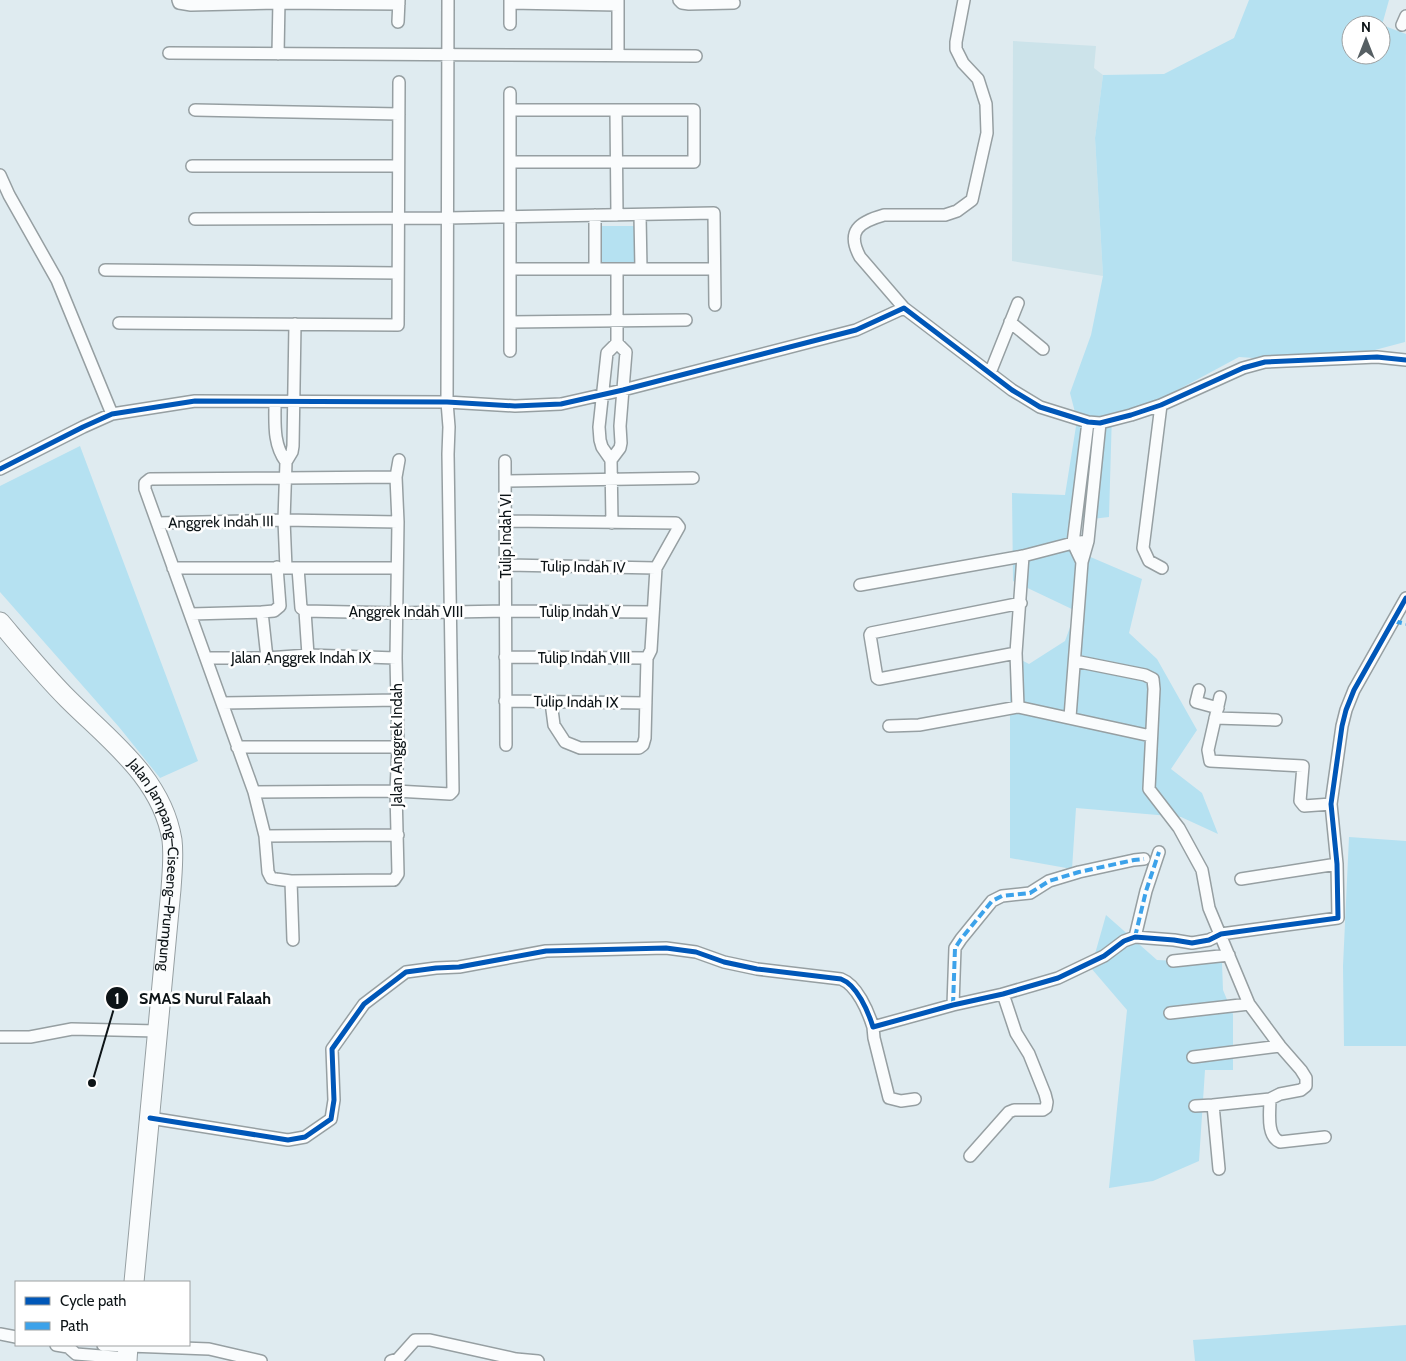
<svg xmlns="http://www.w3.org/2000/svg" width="1406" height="1361" viewBox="0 0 1406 1361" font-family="Cabin,sans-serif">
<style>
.built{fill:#cce3ea}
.green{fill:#b5e1f1;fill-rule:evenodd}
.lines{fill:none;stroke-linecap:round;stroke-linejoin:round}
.minor-casing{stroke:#969fa2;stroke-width:14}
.primary-casing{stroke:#969fa2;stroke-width:21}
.minor{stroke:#fafcfd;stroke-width:11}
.primary{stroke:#fafcfd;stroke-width:19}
.quiet{stroke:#3ca2ea;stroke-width:4;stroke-dasharray:8 4;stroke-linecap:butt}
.cycleway-casing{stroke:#fff;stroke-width:8}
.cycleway{stroke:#0057b8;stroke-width:5}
.labels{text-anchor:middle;stroke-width:5;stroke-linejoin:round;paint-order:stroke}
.street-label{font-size:15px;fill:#0d1417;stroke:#fff}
.leader{fill:none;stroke:#0d1417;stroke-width:2}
.callout-dot{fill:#0d1417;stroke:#fff;stroke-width:2}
.mark-label{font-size:15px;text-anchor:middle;font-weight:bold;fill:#fff}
.callout-label{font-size:16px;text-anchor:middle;font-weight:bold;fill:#0d1417;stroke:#fff;stroke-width:5;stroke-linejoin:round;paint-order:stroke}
</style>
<rect width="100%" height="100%" fill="#dfebf0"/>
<path class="built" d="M 1013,41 L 1096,46 L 1094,68 L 1103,75 L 1095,138 L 1103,276 L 1012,261 Z"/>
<path class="green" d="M 1249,0 L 1389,0 L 1382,25 L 1406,34 L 1405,342 L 1326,363 L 1239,357 L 1146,407 L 1112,413 L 1109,517 L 1075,521 L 1067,547 L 1142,579 L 1129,633 L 1157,659 L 1197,730 L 1171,769 L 1202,793 L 1218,834 L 1181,817 L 1076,808 L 1072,869 L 1010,858 L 1010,654 L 1029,664 L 1065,641 L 1076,611 L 1013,581 L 1012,493 L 1065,495 L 1077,420 L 1070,393 L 1091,335 L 1103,276 L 1095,138 L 1103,75 L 1164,74 L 1234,38 ZM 1351,25 L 1381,25 L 1381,55 L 1351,55 Z
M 602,226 L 635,226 L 635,262 L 602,262 Z
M 80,446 L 198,761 L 160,778 L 119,727 L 0,592 L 0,486 Z
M 1349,837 L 1406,841 L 1406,1046 L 1344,1046 L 1343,966 Z
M 1106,915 L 1157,960 L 1222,963 L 1223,990 L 1233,1014 L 1233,1070 L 1205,1070 L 1199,1161 L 1153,1181 L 1109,1188 L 1127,1010 L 1091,968 Z
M 1406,1325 L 1406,1361 L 1195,1361 L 1193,1340 Z"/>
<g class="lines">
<defs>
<path id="minor" d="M 178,0 L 179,3 L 191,5 L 278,3 L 399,4
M 510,0 L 510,24
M 618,0 L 618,55
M 679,0 L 682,3 L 689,4 L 734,3
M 510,3 L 618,5
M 398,22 L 399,0
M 1402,25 L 1406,16
M 169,53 L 696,56
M 278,54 L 279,0
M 195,110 L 399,114
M 510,110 L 694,110 L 694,162 L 510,162
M 616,110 L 617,215
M 192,166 L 398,166
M 0,175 L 9,195 L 57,280 L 112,414
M 595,215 L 595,269
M 640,215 L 641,269
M 195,219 L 447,218 L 714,213 L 715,305
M 510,269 L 714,269
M 105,270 L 398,273
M 904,308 L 860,257 C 846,231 859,222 884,215 L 945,215 L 957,211 L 972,200 L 987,133 L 986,104 L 978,79 L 963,63 L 956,49 L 956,42 L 964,0
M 510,322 L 686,320
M 1010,322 L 1043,349
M 119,323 L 398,325 L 399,82
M 510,351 L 510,93
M 990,373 L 1018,303
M 275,403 C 275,424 273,444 286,462
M 1161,405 L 1143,548 L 1149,561 L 1162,568
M 611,460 L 620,448 L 621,443 L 620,426 L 626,352 L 617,343 L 617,269
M 505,461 L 506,745
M 0,469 L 83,427 L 112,414 L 195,401 L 447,402 L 515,406 L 561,404 L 623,390 L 856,330 L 904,308 L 1012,390 L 1040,407 L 1088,422 L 1100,423 L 1131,415 L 1161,405 L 1243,368 L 1265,362 L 1377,357 L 1406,360
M 396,477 L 150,479 L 145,483 L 145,489 L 254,792 L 265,836 L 268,872 L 271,878 L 276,879 L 291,881 L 394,880 L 398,874 L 396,791 L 398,747 L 396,658 L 398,522 L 396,477 L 399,460
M 506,481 L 693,478
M 158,523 L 284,520 L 398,522
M 612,523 L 611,460 L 602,447 L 600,440 L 599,427 L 607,353 L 617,343
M 1082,562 L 1073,543 L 1088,422
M 505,565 L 656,568 L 679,527 L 676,523 L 506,521
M 173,568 L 396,568
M 286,568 L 284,520 L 286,462 L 292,452 L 293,446 L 295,324
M 298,568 L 301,608 L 305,611 L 308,655
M 860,585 L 1023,556 L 1073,543 L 1088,541
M 305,611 L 396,613 L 507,611 L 653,612
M 191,614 L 262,612
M 1016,653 L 879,679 L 877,678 L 870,635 L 871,633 L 1021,603
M 505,657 L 647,658 L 651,650 L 656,568
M 206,658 L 267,658 L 308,655 L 396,658
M 267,658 L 262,612 L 274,611 L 280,606 L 277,567
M 1075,661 L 1145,675 L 1153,679 L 1154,689 L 1149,789 L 1179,828 L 1202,870 L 1209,908 L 1249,1004 L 1280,1046 L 1301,1070 L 1306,1078 L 1306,1086 L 1301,1090 L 1280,1094 L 1270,1099 L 1213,1105
M 1199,690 L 1196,702 L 1218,708
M 1220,697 L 1208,750 L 1210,761 L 1303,766 L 1300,801 L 1304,806 L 1331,804
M 505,701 L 646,703
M 551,702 L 554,725 L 565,742 L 580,748 L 639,748 L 643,745 L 645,738 L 647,658
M 222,703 L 397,700
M 1018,707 L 1151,736
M 1070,717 L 1082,562 L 1088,541 L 1100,423
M 1215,718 L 1276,720
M 889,726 L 919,725 L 1018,707 L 1016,653 L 1023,556
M 237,747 L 398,747
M 254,792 L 396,791 L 450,794 L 453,791 L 448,454 L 449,427 L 447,402 L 448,0
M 265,836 L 398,835
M 1241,879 L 1337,864
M 291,881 L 293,940
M 1135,937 L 1146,891 L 1159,852
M 1173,961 L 1229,955
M 953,1005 L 955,948 L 961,939 L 992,901 L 1002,896 L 1030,893 L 1049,881 L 1079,872 L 1134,860 L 1144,859
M 1170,1013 L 1249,1004
M 873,1027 L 874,1038 L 889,1098 L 901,1101 L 915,1099
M 0,1037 L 30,1037 L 72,1029 L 157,1031
M 1193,1057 L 1280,1046
M 1270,1099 C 1270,1112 1266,1136 1280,1142 L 1325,1137
M 1195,1106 L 1213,1105 L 1219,1169
M 150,1118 L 288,1140 L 305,1137 L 331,1119 L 334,1100 L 332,1049 L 364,1004 L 406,972 L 436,968 L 459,967 L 546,951 L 666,948 L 696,952 L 724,962 L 757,969 L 841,979 C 857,985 868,1011 873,1027 L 953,1005 L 1003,994 L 1058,978 L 1104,956 L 1124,941 L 1135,937 L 1174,940 L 1192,943 L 1209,940 L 1221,934 L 1338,918 L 1337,864 L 1331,804 L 1342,726 L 1346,710 L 1354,690 L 1406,598
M 970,1156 L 1009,1112 L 1014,1110 L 1043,1110 L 1046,1108 L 1047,1102 L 1045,1094 L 1029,1054 L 1016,1033 L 1003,994
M 0,1334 L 16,1337
M 56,1345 L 68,1347 L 76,1354 L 127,1358
M 103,1345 L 209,1349 L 261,1361
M 391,1361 L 398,1359 L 415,1340 L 430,1340 L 516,1359 L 538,1361"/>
<g id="primary">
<path id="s1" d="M 0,622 C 22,648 44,675 68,699 C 109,740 162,778 172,840 C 174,856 172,873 171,889 L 134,1282"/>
<path d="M 127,1361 L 128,1345"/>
</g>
</defs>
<use href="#minor" class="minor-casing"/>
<use href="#primary" class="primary-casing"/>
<use href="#minor" class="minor"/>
<use href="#primary" class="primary"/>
<path class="quiet" d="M 1394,621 L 1406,624
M 1135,937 L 1146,891 L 1159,852
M 953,1005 L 955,948 L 961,939 L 992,901 L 1002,896 L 1030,893 L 1049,881 L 1079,872 L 1134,860 L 1144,859"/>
<defs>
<path id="cycleway" d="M 0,469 L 83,427 L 112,414 L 195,401 L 447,402 L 515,406 L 561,404 L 623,390 L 856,330 L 904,308 L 1012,390 L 1040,407 L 1088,422 L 1100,423 L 1131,415 L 1161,405 L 1243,368 L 1265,362 L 1377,357 L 1406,360
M 150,1118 L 288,1140 L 305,1137 L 331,1119 L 334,1100 L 332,1049 L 364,1004 L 406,972 L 436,968 L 459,967 L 546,951 L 666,948 L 696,952 L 724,962 L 757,969 L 841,979 C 857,985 868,1011 873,1027 L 953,1005 L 1003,994 L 1058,978 L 1104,956 L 1124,941 L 1135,937 L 1174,940 L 1192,943 L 1209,940 L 1221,934 L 1338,918 L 1337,864 L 1331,804 L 1342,726 L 1346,710 L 1354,690 L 1406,598"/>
</defs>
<use href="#cycleway" class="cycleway-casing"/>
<use href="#cycleway" class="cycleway"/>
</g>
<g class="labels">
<g class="street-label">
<text transform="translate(221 522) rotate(-1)" y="5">Anggrek Indah III</text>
<text transform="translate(506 536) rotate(-90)" y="5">Tulip Indah VI</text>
<text transform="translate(583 567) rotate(1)" y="5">Tulip Indah IV</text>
<text x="406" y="617">Anggrek Indah VIII</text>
<text x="580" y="617">Tulip Indah V</text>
<text x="301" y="663">Jalan Anggrek Indah IX</text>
<text x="584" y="663">Tulip Indah VIII</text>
<text transform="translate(576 702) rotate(1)" y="5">Tulip Indah IX</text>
<text transform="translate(397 745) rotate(-90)" y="5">Jalan Anggrek Indah</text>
<text dy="5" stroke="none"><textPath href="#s1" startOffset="302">Jalan Jampang–Ciseeng–Prumpung</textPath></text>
</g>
</g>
<path class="leader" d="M92 1083L117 998"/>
<g class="callout-dot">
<circle cx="92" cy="1083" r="5"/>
<circle cx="117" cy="998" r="12"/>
</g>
<g class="mark-label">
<text x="117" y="1004">1</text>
</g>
<g class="callout-label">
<text x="205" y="1004">SMAS Nurul Falaah</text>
</g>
<rect x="15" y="1281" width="175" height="65" fill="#ffffff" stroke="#9ea1a2"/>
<rect x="25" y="1297" width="25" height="8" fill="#0057b8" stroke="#9ea1a2"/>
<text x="60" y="1306" font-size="15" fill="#0d1417">Cycle path</text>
<rect x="25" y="1322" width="25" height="8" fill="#3ca2ea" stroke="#9ea1a2"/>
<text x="60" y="1331" font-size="15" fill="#0d1417">Path</text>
<g transform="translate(1366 40)"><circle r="24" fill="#ffffff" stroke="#9ea1a2"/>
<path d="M0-4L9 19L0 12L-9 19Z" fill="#565f63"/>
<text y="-8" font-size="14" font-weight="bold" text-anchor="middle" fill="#0d1417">N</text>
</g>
</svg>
